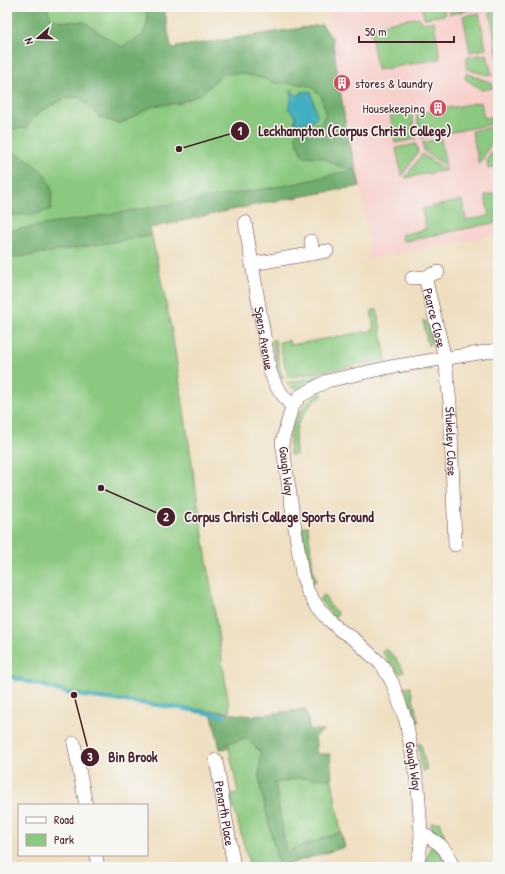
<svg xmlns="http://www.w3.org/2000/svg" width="505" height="874" viewBox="0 0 505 874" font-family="'Patrick Hand',sans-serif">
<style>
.built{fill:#f7d0cc}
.green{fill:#8ac97f;stroke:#6a7455}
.forest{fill:#6fad6e;stroke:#5c664c}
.water{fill:#41aebf;stroke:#466675}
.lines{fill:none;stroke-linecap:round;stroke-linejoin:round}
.stream{stroke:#41aebf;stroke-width:4}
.minor-casing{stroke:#633c42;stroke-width:14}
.minor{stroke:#fff;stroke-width:13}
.labels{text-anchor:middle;stroke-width:3;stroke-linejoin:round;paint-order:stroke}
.poi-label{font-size:13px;fill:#4a1f2b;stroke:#f6f6f2;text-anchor:start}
.street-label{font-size:13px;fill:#4a1f2b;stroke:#f6f6f2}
.leader{fill:none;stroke:#4a1f2b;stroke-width:1.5}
.callout-dot{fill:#4a1f2b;stroke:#f6f6f2;stroke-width:1.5}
.mark-label{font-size:12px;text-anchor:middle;font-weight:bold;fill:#fff}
.callout-label{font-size:14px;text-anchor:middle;font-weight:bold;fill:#4a1f2b;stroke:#f6f6f2;stroke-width:3;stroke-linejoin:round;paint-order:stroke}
</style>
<rect width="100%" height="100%" fill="#f6f6f2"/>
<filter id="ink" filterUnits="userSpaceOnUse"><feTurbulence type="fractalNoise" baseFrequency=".025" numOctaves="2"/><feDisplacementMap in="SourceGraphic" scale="8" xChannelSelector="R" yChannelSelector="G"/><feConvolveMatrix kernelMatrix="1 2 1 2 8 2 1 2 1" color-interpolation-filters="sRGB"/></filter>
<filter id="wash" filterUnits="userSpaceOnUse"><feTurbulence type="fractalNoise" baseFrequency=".012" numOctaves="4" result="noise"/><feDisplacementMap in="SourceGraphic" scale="16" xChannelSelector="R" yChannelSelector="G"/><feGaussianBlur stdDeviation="0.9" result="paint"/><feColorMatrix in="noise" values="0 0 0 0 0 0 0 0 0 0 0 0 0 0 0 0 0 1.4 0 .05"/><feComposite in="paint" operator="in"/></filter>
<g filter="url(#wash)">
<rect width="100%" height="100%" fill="#efdfc1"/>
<path class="built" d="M 36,7 L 164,7 L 171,48 L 322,25 L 332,37 L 327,7 L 498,7 L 498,235 L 367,259 L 370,249 L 368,232 L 360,186 L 258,204 L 150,228 Z"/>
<path class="green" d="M 36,7 L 164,7 L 171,48 L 322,25 L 332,38 L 346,128 L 360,186 L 258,204 L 150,228 L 172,332 L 230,712 L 211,711 L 74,693 L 7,674 L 7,13 Z
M 422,7 L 443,7 L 445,15 L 424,18 Z
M 448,7 L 470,7 L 471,10 L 450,14 Z
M 493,7 L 498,7 L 498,58 L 490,12 L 493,11 Z
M 479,13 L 486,49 L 470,52 L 463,16 Z
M 419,17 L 421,23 L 434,21 L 440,59 L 377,70 L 370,26 Z
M 487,54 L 492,76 L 466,69 L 467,57 Z
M 466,73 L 492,83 L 493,88 L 482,90 L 465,79 Z
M 481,102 L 484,118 L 497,116 L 498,123 L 421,138 L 416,114 Z
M 411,110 L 416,139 L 395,143 L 390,114 Z
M 498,126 L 498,131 L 479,165 L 472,131 Z
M 441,139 L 446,166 L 424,151 L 423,142 Z
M 498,140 L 498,166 L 488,169 L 487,160 Z
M 416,144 L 418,152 L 402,176 L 396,148 Z
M 422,154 L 447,170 L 405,178 Z
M 498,193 L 498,222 L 406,241 L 402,239 L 401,235 L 426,229 L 422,209 L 462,200 L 466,220 L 489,216 L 485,195 Z
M 377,309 L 386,360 L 288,378 L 279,342 L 289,340 L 290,345 L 374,330 L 371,311 Z
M 423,320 C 431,324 430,334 431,342 L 428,346 Z
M 275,339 L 281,372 L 284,378 L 281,378 L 277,372 L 272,340 Z
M 424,367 L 432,369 L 381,379 L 380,375 Z
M 337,372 L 303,389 L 293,388 L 286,383 Z
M 321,391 L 322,396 C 311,403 300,416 296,430 C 294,437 296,447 296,455 L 290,455 C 286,427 299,407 321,391 Z
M 308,526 L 313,570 L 316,581 L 312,583 L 309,572 L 302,527 Z
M 324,595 L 330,605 L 338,614 L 334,618 L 319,599 Z
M 385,648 L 394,656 L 404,671 L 400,674 L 382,652 Z
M 410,687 L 419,722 L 414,723 L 405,688 Z
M 261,736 L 261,789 L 279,867 L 250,867 L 230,794 L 238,793 L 228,743 Z
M 418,744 L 421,744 L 427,770 L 422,771 Z
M 298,778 L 332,779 L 341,832 L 286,852 L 275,783 Z
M 440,822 L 445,836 L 432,835 L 431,823 Z
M 431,846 L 443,853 L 448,867 L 423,867 Z"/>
<path class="forest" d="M 7,7 L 47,7 L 51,18 L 61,21 L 85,22 L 101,34 L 122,47 L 143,35 L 148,20 L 145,7 L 164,7 L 171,48 L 322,25 L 332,38 L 346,128 L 360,186 L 258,204 L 150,228 L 151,236 L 7,259 L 7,231 L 294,184 L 355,169 L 339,166 L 321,157 L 302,156 L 295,136 L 300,127 L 321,123 L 326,113 L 321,96 L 311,86 L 293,83 L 275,83 L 261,78 L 240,73 L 223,74 L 201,94 L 180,103 L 153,106 L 120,124 L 100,118 L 79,97 L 63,99 L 38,113 L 26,128 L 7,130 Z
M 8,151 L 23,156 L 44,173 L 52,190 L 51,209 L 34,215 L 7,215 L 7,152 Z
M 306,709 L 310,730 L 324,730 L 315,736 L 317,754 L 330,754 L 332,779 L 298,778 L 275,783 L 286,852 L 341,832 L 345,847 L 279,867 L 261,789 L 259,776 L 261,753 L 247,739 L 228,743 L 229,748 L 220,749 L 211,711 L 253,716 Z"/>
<path class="water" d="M 291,89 L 297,96 L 302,92 L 311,91 L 317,116 L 314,120 L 297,124 L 294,122 L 296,117 C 295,114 290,112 288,108 L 291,100 Z"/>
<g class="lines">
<path class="stream" d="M 7,676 L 74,695 L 180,708 L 225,716"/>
</g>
</g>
<g filter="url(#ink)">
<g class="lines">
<defs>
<g id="minor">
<path id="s1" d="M 245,222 L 270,371 L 276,386 L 292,407"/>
<path d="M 311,241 L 313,254"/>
<path d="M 252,264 L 327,251"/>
<path id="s2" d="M 425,277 L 445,359 L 450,403 L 455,545"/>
<path d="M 412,278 L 425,277 L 438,272"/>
<path d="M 74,743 L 86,805"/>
<path id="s3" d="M 216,760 L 234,867"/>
<path d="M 421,833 C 441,844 444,845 453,867"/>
<path d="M 96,855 L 98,867"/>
<path d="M 416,867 L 420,852 L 421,833 L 418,787 L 406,721 L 392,682 L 382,665 L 354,639 L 340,630 L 329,620 L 317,606 L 308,592 L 302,574 L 282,442 L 292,407 L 300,396 L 327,381 L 390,367 L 498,350"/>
</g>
</defs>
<use href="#minor" class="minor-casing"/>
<use href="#minor" class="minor"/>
</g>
</g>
<defs>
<symbol id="building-disc" viewBox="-11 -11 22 22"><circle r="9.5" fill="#d1495b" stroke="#f6f6f2"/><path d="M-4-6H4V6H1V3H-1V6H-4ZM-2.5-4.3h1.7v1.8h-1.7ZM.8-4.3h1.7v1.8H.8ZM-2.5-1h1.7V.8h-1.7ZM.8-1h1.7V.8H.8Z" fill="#fff"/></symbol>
</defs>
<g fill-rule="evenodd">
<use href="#building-disc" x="332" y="73" width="20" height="20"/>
<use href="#building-disc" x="428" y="98" width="20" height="20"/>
</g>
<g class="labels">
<g class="poi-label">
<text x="355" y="88">stores &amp; laundry</text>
<text x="425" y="113" text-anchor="end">Housekeeping</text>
</g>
<g class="street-label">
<text dy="5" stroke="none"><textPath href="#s2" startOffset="42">Pearce Close</textPath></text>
<text dy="5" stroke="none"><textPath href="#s1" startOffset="118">Spens Avenue</textPath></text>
<text dy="5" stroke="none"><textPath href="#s2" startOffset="167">Stukeley Close</textPath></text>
<text transform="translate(287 471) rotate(83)" y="5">Gough Way</text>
<text transform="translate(414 766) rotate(81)" y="5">Gough Way</text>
<text dy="5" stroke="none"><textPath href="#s3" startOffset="54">Penarth Place</textPath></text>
</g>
</g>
<path class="leader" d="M179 149L240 131M101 488L166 517M74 695L90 757"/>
<g class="callout-dot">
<circle cx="179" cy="149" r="4"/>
<circle cx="101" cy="488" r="4"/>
<circle cx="74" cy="695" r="4"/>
<circle cx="240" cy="131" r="10"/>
<circle cx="166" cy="517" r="10"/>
<circle cx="90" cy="757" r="10"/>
</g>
<g class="mark-label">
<text x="240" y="135">1</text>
<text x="166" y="521">2</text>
<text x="90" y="761">3</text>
</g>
<g class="callout-label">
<text x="355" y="136">Leckhampton (Corpus Christi College)</text>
<text x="279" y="522">Corpus Christi College Sports Ground</text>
<text x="133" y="762">Bin Brook</text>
</g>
<rect width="505" height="874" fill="none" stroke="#f6f6f2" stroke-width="24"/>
<rect x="18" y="804" width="130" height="52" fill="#f6f6f2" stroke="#b1a0a2"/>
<rect x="26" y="817" width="20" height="6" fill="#ffffff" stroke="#b1a0a2"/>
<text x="54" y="824" font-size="12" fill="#4a1f2b">Road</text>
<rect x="26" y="834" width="20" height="12" fill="#8ac97f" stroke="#b1a0a2"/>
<text x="54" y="844" font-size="12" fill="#4a1f2b">Park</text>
<g transform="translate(38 38) rotate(250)" stroke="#f6f6f2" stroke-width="3" paint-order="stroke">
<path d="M0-3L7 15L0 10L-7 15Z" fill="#4a1f2b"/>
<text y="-6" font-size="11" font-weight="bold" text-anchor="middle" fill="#4a1f2b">N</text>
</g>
<path d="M359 36v6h95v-6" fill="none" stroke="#4a1f2b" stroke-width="2"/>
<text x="365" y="36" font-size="12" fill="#4a1f2b" stroke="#f6f6f2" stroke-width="3" paint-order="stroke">50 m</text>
</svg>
